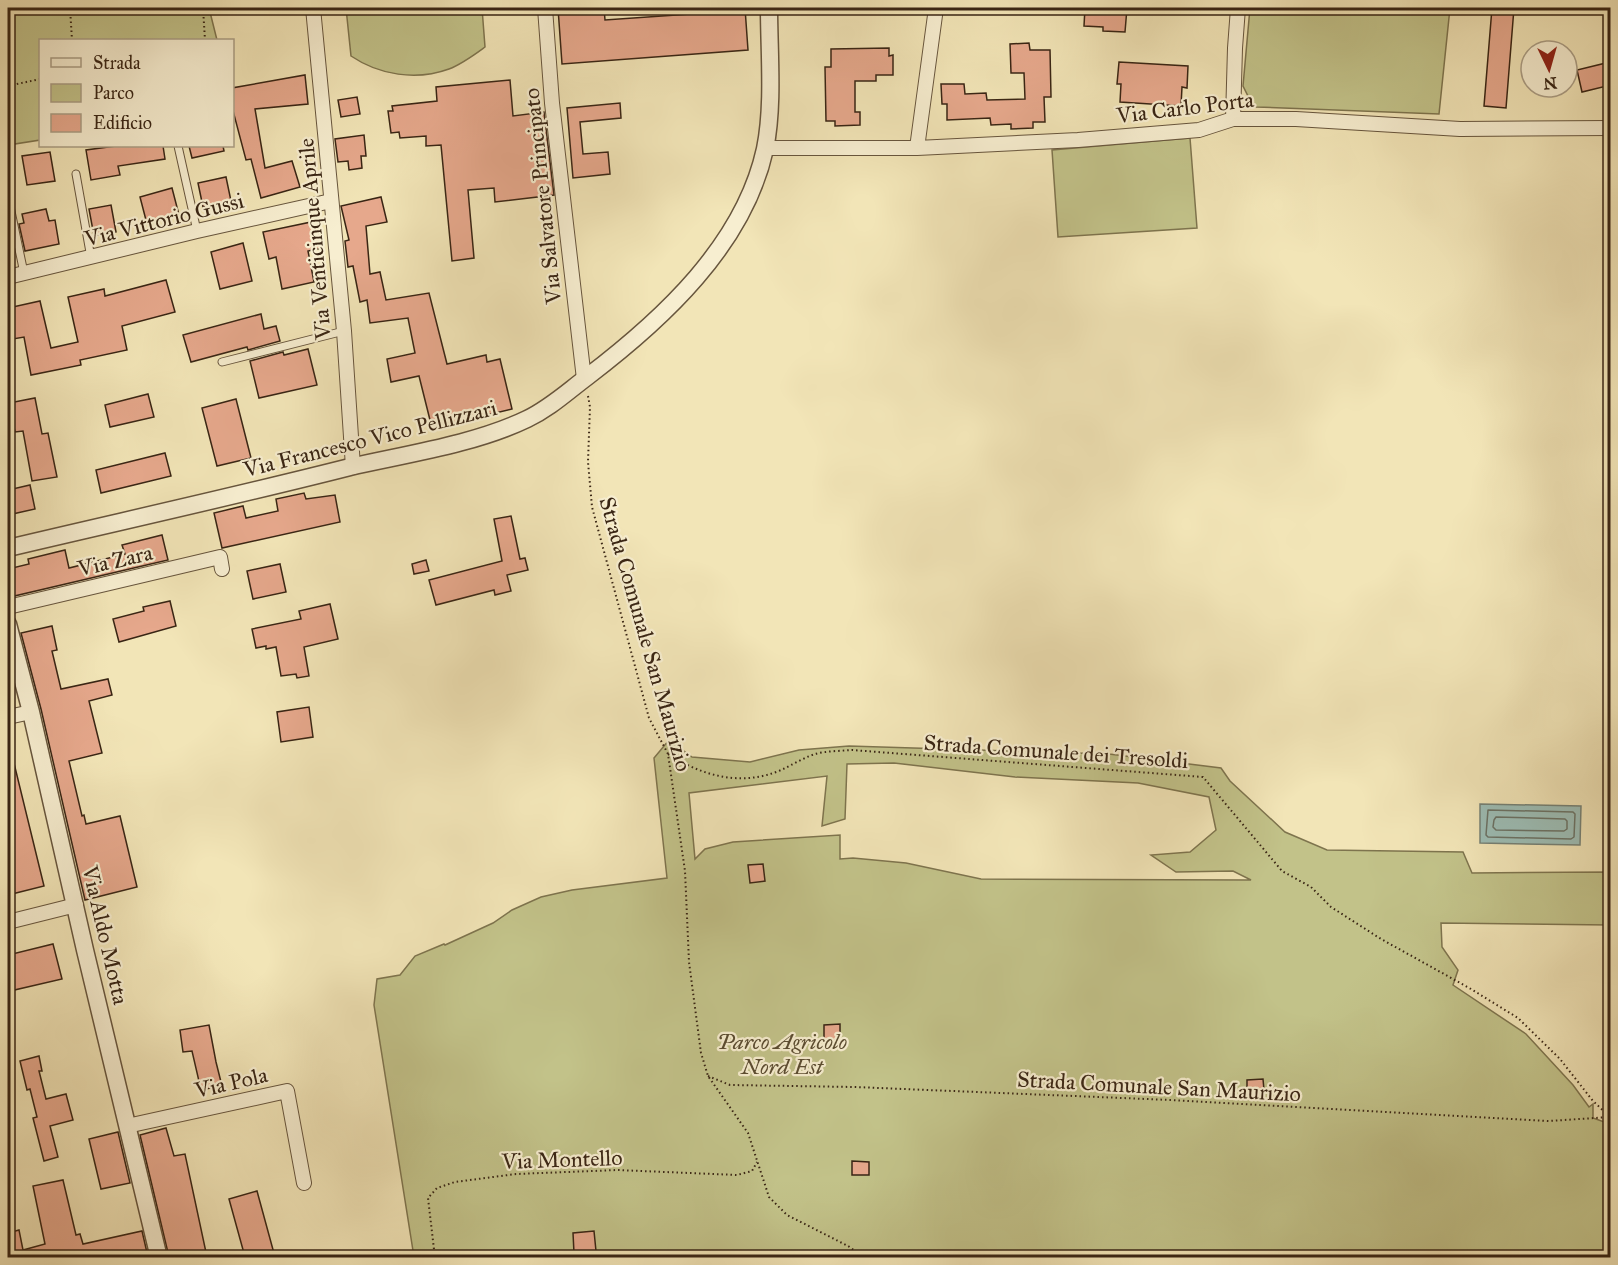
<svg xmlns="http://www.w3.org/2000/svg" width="1618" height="1265" viewBox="0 0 1618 1265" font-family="'IM FELL Great Primer',serif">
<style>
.green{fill:#c2c289;stroke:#7e744e;stroke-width:1.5;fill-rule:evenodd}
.water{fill:#9cbdb5;stroke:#748075;stroke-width:1.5}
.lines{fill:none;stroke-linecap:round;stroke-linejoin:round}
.shore{stroke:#6a7164;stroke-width:1.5}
.building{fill:#e6a88c;stroke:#392514;stroke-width:1.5}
.service-casing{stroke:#67553d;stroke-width:9}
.minor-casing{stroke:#67553d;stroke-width:16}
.tertiary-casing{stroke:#67553d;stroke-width:19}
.path{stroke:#392514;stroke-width:2;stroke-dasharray:1.5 3;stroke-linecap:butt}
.service{stroke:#f7eed0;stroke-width:7}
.minor{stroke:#f7eed0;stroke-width:14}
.tertiary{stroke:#f7eed0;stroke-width:16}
.labels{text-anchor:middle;stroke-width:4.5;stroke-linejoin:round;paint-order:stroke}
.street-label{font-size:22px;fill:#392514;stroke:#f7eed0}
.park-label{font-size:22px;font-style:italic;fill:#5b4c31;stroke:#f7eed0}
</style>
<rect width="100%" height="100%" fill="#f2e5b7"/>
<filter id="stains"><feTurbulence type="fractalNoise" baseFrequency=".00333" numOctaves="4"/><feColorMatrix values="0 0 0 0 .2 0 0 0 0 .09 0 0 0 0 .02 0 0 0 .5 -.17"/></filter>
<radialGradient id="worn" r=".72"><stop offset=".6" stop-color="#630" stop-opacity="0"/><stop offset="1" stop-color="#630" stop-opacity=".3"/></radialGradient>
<path class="green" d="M 8,8 L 209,8 L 217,40 L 40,40 L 40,140 L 8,145 Z
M 346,8 L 482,8 L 485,47 C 474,55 462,64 449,69 C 416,81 379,75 351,56 Z
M 1250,8 L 1450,8 L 1439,114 L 1256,107 L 1249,98 L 1243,86 Z
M 1190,138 L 1197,228 L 1058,237 L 1052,150 Z
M 669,740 L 692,757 L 750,762 L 799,750 L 849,746 L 1109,754 L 1221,768 L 1230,781 L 1285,832 L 1327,850 L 1463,852 L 1472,873 L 1610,872 L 1610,925 L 1441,923 L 1442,947 L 1458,970 L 1453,985 L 1526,1034 L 1573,1085 L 1589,1107 L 1593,1104 L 1593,1118 L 1610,1124 L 1610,1257 L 414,1257 L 374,1005 L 377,979 L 400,975 L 415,956 L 444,944 L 445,945 L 493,923 L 512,910 L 541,897 L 572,890 L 667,878 L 654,758 ZM 894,763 L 1015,777 L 1138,783 L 1209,797 L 1216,830 L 1190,852 L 1151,855 L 1176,872 L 1233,871 L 1251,880 L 981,879 L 906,863 L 853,858 L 840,859 L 840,835 L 733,842 L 705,849 L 695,859 L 689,793 L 827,776 L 822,826 L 845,819 L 847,764 Z"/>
<path class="water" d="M 1480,804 L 1581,806 L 1580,845 L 1480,843 Z"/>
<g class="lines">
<path class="shore" d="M 1488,810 L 1573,812 L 1575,814 L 1574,837 L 1571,839 L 1488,837 L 1486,835 Z
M 1496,817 L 1565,819 L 1567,821 L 1567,829 L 1564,831 L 1496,830 L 1493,827 L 1494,820 Z"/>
</g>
<path class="building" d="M 558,8 L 604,8 L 605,20 L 719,12 L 718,8 L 745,8 L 748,50 L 562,64 Z
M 1085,8 L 1127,8 L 1125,32 L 1103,31 L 1103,27 L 1084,26 Z
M 1492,8 L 1514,8 L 1506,108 L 1484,106 Z
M 1029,43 L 1030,50 L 1050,50 L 1051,97 L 1044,97 L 1045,122 L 1033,122 L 1033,128 L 1011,129 L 1011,124 L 991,125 L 990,118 L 947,120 L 947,104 L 942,104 L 941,84 L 964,84 L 965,94 L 986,93 L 987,100 L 1025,99 L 1024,73 L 1011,73 L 1010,44 Z
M 889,48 L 889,56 L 893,55 L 893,75 L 876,75 L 876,81 L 855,81 L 855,112 L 860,112 L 860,125 L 835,126 L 835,121 L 826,121 L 825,67 L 831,67 L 831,49 Z
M 1119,62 L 1188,66 L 1187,88 L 1182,87 L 1181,106 L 1120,102 L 1121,84 L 1117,84 Z
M 1606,63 L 1609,73 L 1611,72 L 1611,85 L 1582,92 L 1577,70 Z
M 305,75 L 308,104 L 255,109 L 265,168 L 292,161 L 300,187 L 261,198 L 251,159 L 246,160 L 232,107 L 232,88 Z
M 510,80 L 513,116 L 544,112 L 554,195 L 495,202 L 494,188 L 468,190 L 474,258 L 452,261 L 441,145 L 426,146 L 426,136 L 400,138 L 399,132 L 391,133 L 388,111 L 393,111 L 392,106 L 437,101 L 436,87 Z
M 357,97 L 360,114 L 341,117 L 338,100 Z
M 620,103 L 621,118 L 580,122 L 583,154 L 608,152 L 610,174 L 573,178 L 567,108 Z
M 364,135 L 366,156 L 361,156 L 362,168 L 349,170 L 348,161 L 338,162 L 335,139 Z
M 116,146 L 163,146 L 165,159 L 118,166 L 120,175 L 91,180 L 86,150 Z
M 189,146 L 223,146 L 224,151 L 192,158 Z
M 50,152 L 55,181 L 27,185 L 22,156 Z
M 226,177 L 231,201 L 203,207 L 198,183 Z
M 172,188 L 179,215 L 147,224 L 140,197 Z
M 381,197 L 387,222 L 366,226 L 370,274 L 380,272 L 386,300 L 429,293 L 447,364 L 486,355 L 487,362 L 500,359 L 512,409 L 432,428 L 419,376 L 391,382 L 387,359 L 415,353 L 408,318 L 370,323 L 367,300 L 360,302 L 353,266 L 348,267 L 345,241 L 349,240 L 341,206 Z
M 111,205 L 116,232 L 94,236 L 89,209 Z
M 46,209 L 49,221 L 55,220 L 59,244 L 25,251 L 19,224 L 24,223 L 22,214 Z
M 316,221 L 322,248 L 308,251 L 314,282 L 282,289 L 276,257 L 269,259 L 263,232 Z
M 243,243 L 252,281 L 220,289 L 211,252 Z
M 166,280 L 175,312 L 122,326 L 127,350 L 80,360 L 81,365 L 31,375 L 24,337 L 13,339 L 8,308 L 40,301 L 51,348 L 78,342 L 68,297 L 104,289 L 105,296 Z
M 261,314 L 264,329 L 276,326 L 280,341 L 248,350 L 247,347 L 191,362 L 183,335 Z
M 308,349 L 317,385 L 259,398 L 250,361 L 283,352 L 284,355 Z
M 148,394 L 154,417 L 110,427 L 105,405 Z
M 35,398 L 42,434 L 48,433 L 57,477 L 32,481 L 23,431 L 15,432 L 9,403 Z
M 236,399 L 251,458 L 217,466 L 202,408 Z
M 165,453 L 171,476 L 101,493 L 96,470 Z
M 30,485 L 35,509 L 8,515 L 8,490 Z
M 304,493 L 306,499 L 335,495 L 340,522 L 222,548 L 214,513 L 243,506 L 246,518 L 278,511 L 276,499 Z
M 511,516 L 520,559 L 525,558 L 528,570 L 507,575 L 511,591 L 495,595 L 494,590 L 436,605 L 429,580 L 502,561 L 494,519 Z
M 162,535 L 168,560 L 10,597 L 8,587 L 8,569 L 29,564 L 28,559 L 65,550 L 69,568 L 125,554 L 122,545 Z
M 426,560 L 429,571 L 414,574 L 412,564 Z
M 280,564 L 286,592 L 253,599 L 247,571 Z
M 170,601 L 176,626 L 119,642 L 113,619 L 144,611 L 143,607 Z
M 330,604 L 338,639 L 304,647 L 309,676 L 297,678 L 296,674 L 281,676 L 276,647 L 266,649 L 266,646 L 256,648 L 252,629 L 301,619 L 299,611 Z
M 52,626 L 57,650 L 52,651 L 61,689 L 108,679 L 112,695 L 89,701 L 102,753 L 69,761 L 82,816 L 84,815 L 86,824 L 120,816 L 137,887 L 85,900 L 41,709 L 21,633 Z
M 309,707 L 313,737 L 281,742 L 277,712 Z
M 12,755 L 44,886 L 8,895 L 8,756 Z
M 763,864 L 765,881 L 750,883 L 748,865 Z
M 53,944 L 62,979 L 10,991 L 8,982 L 8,955 Z
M 840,1024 L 840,1040 L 824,1041 L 824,1025 Z
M 209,1025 L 216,1062 L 222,1086 L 201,1090 L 192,1051 L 183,1052 L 180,1030 Z
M 39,1056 L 42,1071 L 39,1071 L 46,1099 L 66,1094 L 73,1120 L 50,1126 L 58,1157 L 44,1161 L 33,1118 L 37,1117 L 30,1089 L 27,1090 L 20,1061 Z
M 1263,1079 L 1264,1090 L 1247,1091 L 1247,1080 Z
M 166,1128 L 174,1156 L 185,1154 L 207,1257 L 169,1257 L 140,1135 Z
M 118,1132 L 130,1183 L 101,1189 L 89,1139 Z
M 852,1161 L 869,1162 L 869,1175 L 852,1175 Z
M 63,1180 L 76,1235 L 80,1234 L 83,1244 L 142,1231 L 148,1257 L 8,1257 L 8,1233 L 19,1230 L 23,1250 L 45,1244 L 33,1186 Z
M 257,1191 L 275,1257 L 245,1257 L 229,1199 Z
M 594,1231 L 596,1251 L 574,1253 L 573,1233 Z"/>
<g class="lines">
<defs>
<path id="service" d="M 178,146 L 197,231
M 76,174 L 91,258
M 8,197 L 24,273
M 222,362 L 344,331"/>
<path id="minor" d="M 313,8 L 344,331 L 353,467
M 545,8 L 552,103 L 584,379
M 1233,119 L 1235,48 L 1238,8
M 765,148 L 917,148 L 1078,140 L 1199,130 L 1233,119 L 1296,119 L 1460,129 L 1610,128
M 917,148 L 936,8
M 8,277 L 197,231 L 331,201
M 8,607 L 220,557 L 222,569
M 8,717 L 31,712
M 8,922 L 76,905
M 127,1126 L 287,1091 L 304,1183"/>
<path id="tertiary" d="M 8,548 C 122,521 236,496 350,467 C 407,454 475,444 527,419 C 550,408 567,392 587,377 C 662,320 744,245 765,149 C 774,105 769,52 769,8
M 8,624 L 31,712 L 85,950 L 159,1258"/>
</defs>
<use href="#service" class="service-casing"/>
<use href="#minor" class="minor-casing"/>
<use href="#tertiary" class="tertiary-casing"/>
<path class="path" d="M 70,8 L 72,40
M 203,8 L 205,40
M 8,86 L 40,79
M 588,396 L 590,407 L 588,462 L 592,507 L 649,718 L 668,754 L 685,871 L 689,962 L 701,1053 L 708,1076 L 748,1133 L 769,1197 L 787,1215 L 848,1246 L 865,1258
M 668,754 C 702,776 742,787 781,770 C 792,765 803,758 815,754 C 826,751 840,751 852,750 L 1203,777 L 1282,871 L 1311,887 L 1331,907 L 1381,939 L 1471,989 L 1518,1018 L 1560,1059 L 1593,1101 L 1610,1117
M 708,1076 L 730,1085 L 855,1087 L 1171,1100 L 1549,1121 L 1610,1117
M 435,1258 L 428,1198 L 437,1188 L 455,1182 L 516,1174 L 618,1170 L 737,1175 L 752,1171 L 757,1162"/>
<use href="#service" class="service"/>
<use href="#minor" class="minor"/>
<use href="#tertiary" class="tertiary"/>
</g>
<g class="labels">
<g class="street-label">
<text transform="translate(1185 107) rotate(-7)" y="8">Via Carlo Porta</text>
<text transform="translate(542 196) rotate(-96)" y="8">Via Salvatore Principato</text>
<text transform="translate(164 219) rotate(-14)" y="8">Via Vittorio Gussi</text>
<text transform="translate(314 239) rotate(-95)" y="8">Via Venticinque Aprile</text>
<text transform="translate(370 438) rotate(-14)" y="8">Via Francesco Vico Pellizzari</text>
<text transform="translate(115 560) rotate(-13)" y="8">Via Zara</text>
<text transform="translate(646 634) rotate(74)" y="8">Strada Comunale San Maurizio</text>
<text transform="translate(1056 751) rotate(4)" y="8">Strada Comunale dei Tresoldi</text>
<text transform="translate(106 935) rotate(77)" y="8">Via Aldo Motta</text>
<text transform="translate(231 1082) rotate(-13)" y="8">Via Pola</text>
<text transform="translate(1159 1086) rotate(3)" y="8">Strada Comunale San Maurizio</text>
<text transform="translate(562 1159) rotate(-2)" y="8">Via Montello</text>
</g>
<g class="park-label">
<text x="782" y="1049">Parco Agricolo<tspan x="782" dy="25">Nord Est</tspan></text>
</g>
</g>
<rect width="1618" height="1265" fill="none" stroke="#f2e5b7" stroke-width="30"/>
<rect x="9" y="9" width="1600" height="1247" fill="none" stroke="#392514" stroke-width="3"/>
<rect x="15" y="15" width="1588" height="1235" fill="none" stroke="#392514" stroke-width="1.5"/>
<rect x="39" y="39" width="195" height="108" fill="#f7eed0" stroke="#ab9e85" stroke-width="1.5"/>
<rect x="51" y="58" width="30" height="9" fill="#f7eed0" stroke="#ab9e85" stroke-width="1.5"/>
<text x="93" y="69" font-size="18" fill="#392514">Strada</text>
<rect x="51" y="84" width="30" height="18" fill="#c2c289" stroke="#ab9e85" stroke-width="1.5"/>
<text x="93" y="99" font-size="18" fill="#392514">Parco</text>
<rect x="51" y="114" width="30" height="18" fill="#e6a88c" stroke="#ab9e85" stroke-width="1.5"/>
<text x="93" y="129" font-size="18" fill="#392514">Edificio</text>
<g transform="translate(1549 69) rotate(175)"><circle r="28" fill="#f7eed0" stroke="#ab9e85" stroke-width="1.5"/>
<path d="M0-4.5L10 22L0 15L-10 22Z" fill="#8f2418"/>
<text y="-9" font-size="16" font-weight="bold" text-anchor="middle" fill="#392514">N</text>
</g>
<rect width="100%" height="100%" filter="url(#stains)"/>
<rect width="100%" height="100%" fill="url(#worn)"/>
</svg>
